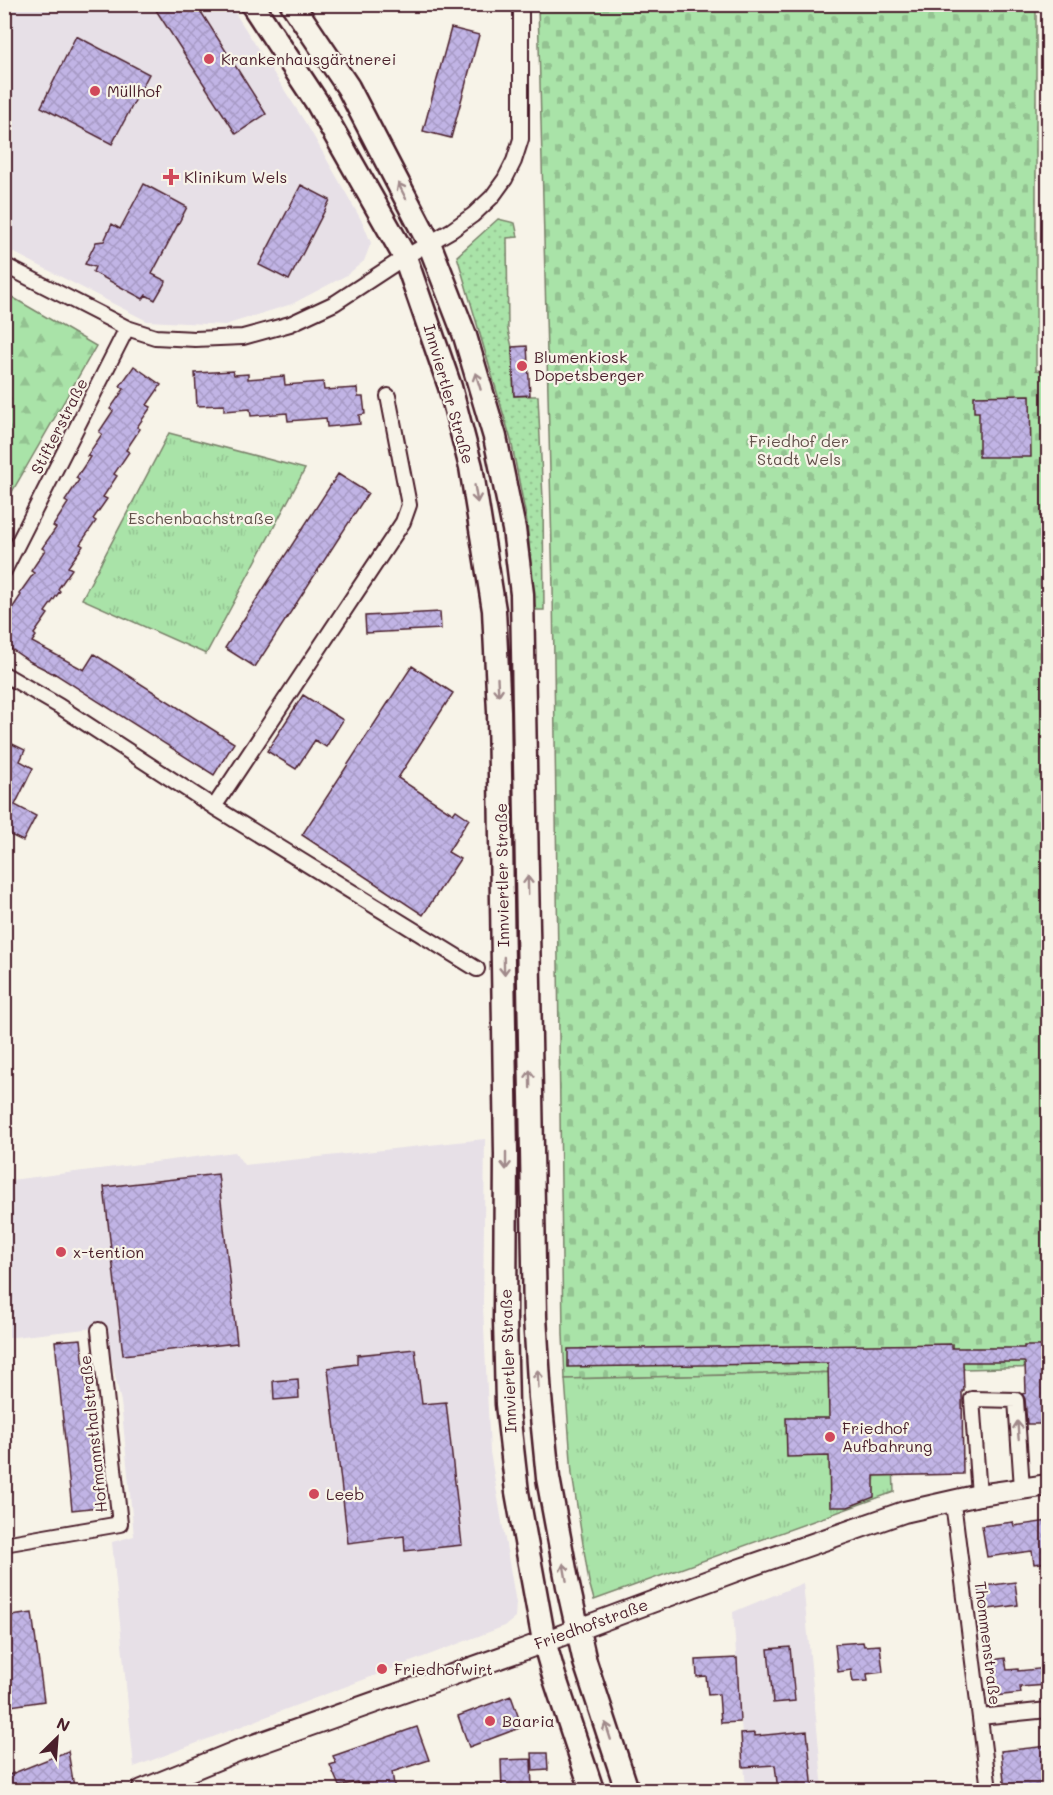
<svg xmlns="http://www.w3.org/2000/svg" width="1053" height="1795" viewBox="0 0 1053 1795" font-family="Mali,sans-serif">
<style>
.built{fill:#e7e0e7}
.grass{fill:url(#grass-dots);stroke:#7a816a;stroke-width:1.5}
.forest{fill:url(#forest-firs);stroke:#7a816a;stroke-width:1.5}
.cemetery{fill:url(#cemetery-stones);stroke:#7a816a;stroke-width:1.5}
.park{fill:url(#park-tufts);stroke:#7a816a;stroke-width:1.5}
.building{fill:url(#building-cross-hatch);stroke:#4a1f2b;stroke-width:1.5}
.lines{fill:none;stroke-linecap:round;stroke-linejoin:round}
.street-casing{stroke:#4a1f2b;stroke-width:18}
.secondary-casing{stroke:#4a1f2b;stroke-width:24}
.primary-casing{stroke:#4a1f2b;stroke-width:27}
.street{stroke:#f7f3e8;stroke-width:14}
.secondary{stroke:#f7f3e8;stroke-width:20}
.primary{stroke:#f7f3e8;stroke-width:22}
.oneway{stroke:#a0898a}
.poi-dot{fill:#d1495b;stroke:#f7f3e8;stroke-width:2}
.labels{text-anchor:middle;stroke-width:4.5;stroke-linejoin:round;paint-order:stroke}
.poi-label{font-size:16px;fill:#4a1f2b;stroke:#f7f3e8;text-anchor:start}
.street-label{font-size:16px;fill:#4a1f2b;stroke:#f7f3e8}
.park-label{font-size:16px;fill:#62504a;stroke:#f7f3e8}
</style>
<defs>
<pattern id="grass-dots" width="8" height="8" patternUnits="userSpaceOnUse" patternTransform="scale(1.5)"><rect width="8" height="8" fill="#a9e3a8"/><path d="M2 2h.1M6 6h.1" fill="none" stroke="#93c291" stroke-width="1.8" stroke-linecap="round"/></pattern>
<pattern id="forest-firs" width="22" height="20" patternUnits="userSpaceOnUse" patternTransform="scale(1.5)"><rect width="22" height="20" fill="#a9e3a8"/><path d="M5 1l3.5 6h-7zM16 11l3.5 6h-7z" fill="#93c291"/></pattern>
<pattern id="cemetery-stones" width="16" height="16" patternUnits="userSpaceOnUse" patternTransform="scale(1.5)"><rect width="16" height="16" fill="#a9e3a8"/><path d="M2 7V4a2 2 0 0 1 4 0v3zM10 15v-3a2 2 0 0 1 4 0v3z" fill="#93c291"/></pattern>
<pattern id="park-tufts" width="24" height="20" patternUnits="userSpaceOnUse" patternTransform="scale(1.5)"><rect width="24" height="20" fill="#a9e3a8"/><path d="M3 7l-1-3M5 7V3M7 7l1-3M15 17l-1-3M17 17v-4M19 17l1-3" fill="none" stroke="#93c291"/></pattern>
<pattern id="building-cross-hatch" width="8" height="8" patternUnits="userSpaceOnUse" patternTransform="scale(1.5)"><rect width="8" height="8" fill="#c1b4e5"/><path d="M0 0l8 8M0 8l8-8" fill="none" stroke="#a79ac5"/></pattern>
</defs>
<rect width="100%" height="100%" fill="#f7f3e8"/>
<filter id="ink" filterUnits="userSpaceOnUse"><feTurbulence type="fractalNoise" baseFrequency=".0167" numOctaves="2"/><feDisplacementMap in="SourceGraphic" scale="12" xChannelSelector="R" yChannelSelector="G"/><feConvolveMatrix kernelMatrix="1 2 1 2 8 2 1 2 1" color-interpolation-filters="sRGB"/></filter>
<g filter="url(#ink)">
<path class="built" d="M 4,5 L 230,5 L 310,130 L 363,223 L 371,243 L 364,261 L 347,275 L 292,304 L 225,325 L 147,321 L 5,248 Z
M 485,1139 L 483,1306 L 490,1452 L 516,1603 L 515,1618 L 505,1626 L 134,1767 L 112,1542 L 134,1536 L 121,1402 L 104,1327 L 5,1338 L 8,1200 L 11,1180 L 235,1152 L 244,1165 Z
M 803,1583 L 823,1790 L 746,1790 L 733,1612 Z"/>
<path class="grass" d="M 498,219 L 515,223 L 518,237 L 507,238 L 508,330 L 512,347 L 514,396 L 538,396 L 543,499 L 544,610 L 535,610 L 527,522 L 511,440 L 457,256 Z"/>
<path class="forest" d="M 5,293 L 96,346 L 5,504 Z"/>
<path class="cemetery" d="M 538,5 L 1036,5 L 1036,370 L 1048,372 L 1048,1367 L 565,1379 L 563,1334 L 553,588 Z"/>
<path class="park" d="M 169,433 L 305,469 L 206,654 L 82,599 Z
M 890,1371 L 894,1492 L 594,1600 L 589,1582 L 572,1474 L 565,1379 Z"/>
<path class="building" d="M 152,4 L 196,4 L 266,114 L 236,134 Z
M 451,28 L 479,35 L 451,138 L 423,131 Z
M 76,36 L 149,74 L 112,144 L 41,107 Z
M 144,184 L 187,207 L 152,274 L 166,281 L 155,300 L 146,295 L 143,299 L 93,272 L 95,267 L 85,264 L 96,242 L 104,241 L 112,224 L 120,229 Z
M 301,185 L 330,200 L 289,280 L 259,265 Z
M 527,346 L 530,395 L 514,396 L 512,347 Z
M 134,366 L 161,385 L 147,405 L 151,407 L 137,427 L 140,429 L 126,450 L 129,452 L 114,474 L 117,476 L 103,497 L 107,499 L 93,519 L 96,521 L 80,544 L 83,546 L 68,567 L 72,569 L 58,589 L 60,591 L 45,612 L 48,614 L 34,634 L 36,636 L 32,642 L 84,670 L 94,654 L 234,743 L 214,775 L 54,673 L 54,674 L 29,661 L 4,644 L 4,625 L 10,618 L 7,616 L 21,595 L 19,594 L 34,573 L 31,571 L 45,550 L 42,548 L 56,528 L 53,526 L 68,503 L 65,501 L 79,480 L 76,478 L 90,457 L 87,456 L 102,434 L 99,432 L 113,411 L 110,409 L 124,389 L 120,386 Z
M 233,371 L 234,375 L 248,374 L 248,379 L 284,376 L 285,385 L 323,382 L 324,390 L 357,388 L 358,397 L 363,397 L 365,414 L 359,415 L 360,424 L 327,427 L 326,418 L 288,421 L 287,413 L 251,416 L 250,409 L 224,411 L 224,405 L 197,406 L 195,373 Z
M 1030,395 L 1031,457 L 979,457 L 979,412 L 974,412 L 974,396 Z
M 338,474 L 368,493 L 255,667 L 225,648 Z
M 440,612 L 441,629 L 366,633 L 365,616 Z
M 412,666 L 453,693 L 398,778 L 453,814 L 456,810 L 469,819 L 448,852 L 460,859 L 423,915 L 302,835 Z
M 303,695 L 343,720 L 326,747 L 315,740 L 296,769 L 267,751 Z
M 4,740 L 25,750 L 20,761 L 33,768 L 15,805 L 36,816 L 23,841 L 4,832 Z
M 218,1174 L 237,1343 L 123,1355 L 104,1187 Z
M 81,1339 L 99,1507 L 72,1510 L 55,1341 Z
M 952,1344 L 952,1348 L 1024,1348 L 1024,1346 L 1048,1346 L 1048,1362 L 1045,1362 L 1046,1409 L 1048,1409 L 1048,1424 L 1027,1424 L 1025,1399 L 1022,1394 L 1026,1393 L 1025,1363 L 1024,1362 L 963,1362 L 964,1391 L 962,1391 L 963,1474 L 874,1476 L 874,1497 L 848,1507 L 830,1507 L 829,1456 L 787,1457 L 786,1418 L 829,1418 L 828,1363 L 568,1367 L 568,1349 Z
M 415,1349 L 422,1404 L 446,1402 L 462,1545 L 405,1551 L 404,1536 L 348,1543 L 328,1368 L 357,1364 L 357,1355 Z
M 298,1379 L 299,1398 L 274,1400 L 273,1381 Z
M 1048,1521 L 1048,1562 L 1034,1564 L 1032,1551 L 987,1557 L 982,1526 L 1013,1522 L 1014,1526 Z
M 1015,1582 L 1018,1605 L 982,1610 L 978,1587 Z
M 32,1613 L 44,1701 L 11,1706 L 4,1656 L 4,1617 Z
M 863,1642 L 864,1646 L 880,1645 L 883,1672 L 867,1674 L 868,1681 L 853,1682 L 851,1670 L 838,1672 L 835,1644 Z
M 790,1647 L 795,1701 L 773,1703 L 768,1649 Z
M 737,1658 L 740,1722 L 721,1723 L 719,1694 L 708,1695 L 706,1676 L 697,1677 L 696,1660 Z
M 1005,1658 L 1007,1670 L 1018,1669 L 1018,1671 L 1048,1668 L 1048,1685 L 1020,1687 L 1021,1693 L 995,1696 L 992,1660 Z
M 511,1696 L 522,1727 L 469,1747 L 458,1716 Z
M 417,1727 L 429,1760 L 392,1772 L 395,1791 L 359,1791 L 357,1782 L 339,1786 L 330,1765 L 336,1763 L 333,1756 Z
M 807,1731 L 813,1791 L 778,1791 L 775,1765 L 743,1767 L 741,1734 L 755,1733 L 755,1736 Z
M 1048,1746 L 1048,1785 L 1005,1791 L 1001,1751 Z
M 68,1751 L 74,1787 L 64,1791 L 4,1791 L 4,1777 Z
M 532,1753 L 547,1753 L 548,1770 L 533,1771 Z
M 531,1759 L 532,1791 L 502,1791 L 501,1760 Z"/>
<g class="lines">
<defs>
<path id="street" d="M 4,265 L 127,328 L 155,337 L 195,339 L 243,337 L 290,324 L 335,303 L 405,257 L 452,230 L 473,215 L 492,197 L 505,179 L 514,161 L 521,139 L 521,4
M 4,571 L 127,328
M 4,674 L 59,706 L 214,807 L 477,969
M 214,807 L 403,522 L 409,505 L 388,396
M 979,1495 L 972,1399 L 1016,1400 L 1022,1488
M 952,1500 L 955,1518 L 989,1790
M 4,1544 L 120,1524 L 99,1330
M 980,1717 L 1048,1710"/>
<path id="secondary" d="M 142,1790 L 240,1750 L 525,1649 L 738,1570 L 904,1512 L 979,1495 L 1048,1485"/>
<path id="primary" d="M 252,4 L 318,104 L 405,257 L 450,387 L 471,467 L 494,610 L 499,711 L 506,1154 L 505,1319 L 507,1404 L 517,1492 L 544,1641 L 554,1676 L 592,1790
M 292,4 L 348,87 L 429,243 L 465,336 L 495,437 L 514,529 L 522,594 L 535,1317 L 540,1397 L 548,1478 L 568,1586 L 585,1662 L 627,1790"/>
</defs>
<use href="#street" class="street-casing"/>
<use href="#secondary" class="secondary-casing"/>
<use href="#primary" class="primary-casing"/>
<use href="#street" class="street"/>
<use href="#secondary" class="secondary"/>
<use href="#primary" class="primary"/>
</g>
<defs><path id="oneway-shaft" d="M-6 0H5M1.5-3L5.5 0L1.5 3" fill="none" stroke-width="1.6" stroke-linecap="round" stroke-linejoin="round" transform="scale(1.5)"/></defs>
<g class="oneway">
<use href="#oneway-shaft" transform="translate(402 191) rotate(-117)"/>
<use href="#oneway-shaft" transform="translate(478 381) rotate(-107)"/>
<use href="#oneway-shaft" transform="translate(476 494) rotate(81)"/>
<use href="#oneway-shaft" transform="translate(498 687) rotate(87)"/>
<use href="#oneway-shaft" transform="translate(528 885) rotate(-91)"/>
<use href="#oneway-shaft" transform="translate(504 966) rotate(89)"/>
<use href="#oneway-shaft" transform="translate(530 1079) rotate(-91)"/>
<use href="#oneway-shaft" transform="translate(506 1161) rotate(90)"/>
<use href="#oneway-shaft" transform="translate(538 1379) rotate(-93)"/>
<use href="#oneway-shaft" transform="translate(1018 1430) rotate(-94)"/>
<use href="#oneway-shaft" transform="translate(565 1572) rotate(-100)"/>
<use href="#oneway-shaft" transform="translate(608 1731) rotate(-108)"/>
</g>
</g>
<g class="poi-dot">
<circle cx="209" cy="59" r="6"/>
<circle cx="95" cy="91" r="6"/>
<path d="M168 168h6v6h6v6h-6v6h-6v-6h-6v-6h6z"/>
<circle cx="522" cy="366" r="6"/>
<circle cx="61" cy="1252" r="6"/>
<circle cx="830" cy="1437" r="6"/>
<circle cx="314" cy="1494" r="6"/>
<circle cx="382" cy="1669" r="6"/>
<circle cx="490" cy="1721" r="6"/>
</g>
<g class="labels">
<g class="poi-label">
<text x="221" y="65">Krankenhausgärtnerei</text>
<text x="107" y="97">Müllhof</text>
<text x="184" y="183">Klinikum Wels</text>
<text x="534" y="363">Blumenkiosk<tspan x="534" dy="18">Dopetsberger</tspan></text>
<text x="73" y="1258">x-tention</text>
<text x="842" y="1434">Friedhof<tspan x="842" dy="18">Aufbahrung</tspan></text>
<text x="326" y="1500">Leeb</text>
<text x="394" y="1675">Friedhofwirt</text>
<text x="502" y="1727">Baaria</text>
</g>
<g class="street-label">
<text transform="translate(449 394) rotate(74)" y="6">Innviertler Straße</text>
<text transform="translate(59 426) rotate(-63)" y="6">Stifterstraße</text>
<text transform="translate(502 875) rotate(-91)" y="6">Innviertler Straße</text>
<text transform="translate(508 1361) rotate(-92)" y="6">Innviertler Straße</text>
<text transform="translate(93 1434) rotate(-96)" y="6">Hofmannsthalstraße</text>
<text transform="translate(591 1624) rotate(-20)" y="6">Friedhofstraße</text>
<text transform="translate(988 1643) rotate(83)" y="6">Thommenstraße</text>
</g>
<g class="park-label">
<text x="799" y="447">Friedhof der<tspan x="799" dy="18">Stadt Wels</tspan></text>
<text x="201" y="524">Eschenbachstraße</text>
</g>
</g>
<rect width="1053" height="1795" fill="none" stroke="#f7f3e8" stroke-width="24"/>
<rect x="12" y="12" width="1029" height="1771" fill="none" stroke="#4a1f2b" stroke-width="2" filter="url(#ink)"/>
<g transform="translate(57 1738) rotate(25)" stroke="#f7f3e8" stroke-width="4.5" paint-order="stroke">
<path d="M0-4.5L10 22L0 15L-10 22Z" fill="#4a1f2b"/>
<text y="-9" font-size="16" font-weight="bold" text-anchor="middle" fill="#4a1f2b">N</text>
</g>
</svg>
